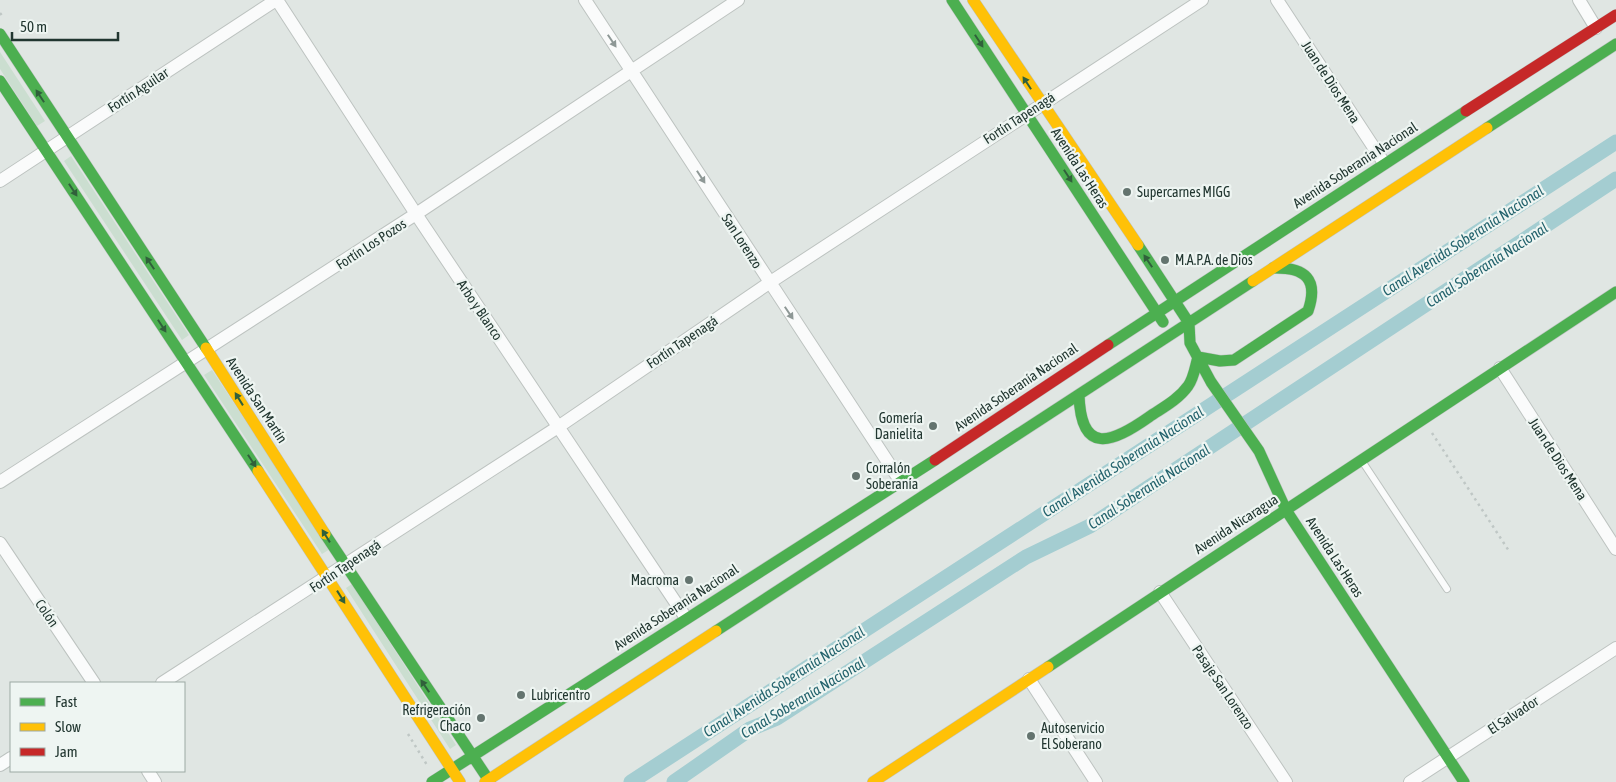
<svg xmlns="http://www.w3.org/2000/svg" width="1616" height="782" viewBox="0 0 1616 782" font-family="'Asap Condensed',sans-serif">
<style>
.green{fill:#cbded0}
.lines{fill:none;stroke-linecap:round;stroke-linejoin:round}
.canal{stroke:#a4cdd1;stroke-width:15}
.lane-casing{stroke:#bdc3c0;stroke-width:8}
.street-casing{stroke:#bdc3c0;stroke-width:14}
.fast-casing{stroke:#bdc3c1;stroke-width:12}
.slow-casing{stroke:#bdc3c1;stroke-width:12}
.jam-casing{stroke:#bdc3c1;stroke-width:12}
.path{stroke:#bfc7c5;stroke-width:2.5;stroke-dasharray:2.5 4;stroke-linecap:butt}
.lane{stroke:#fafbfb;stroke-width:6}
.street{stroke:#fafbfb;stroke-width:12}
.fast{stroke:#4caf50;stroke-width:11}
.slow{stroke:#ffc107;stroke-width:11}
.jam{stroke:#c62828;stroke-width:11}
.oneway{fill:#8e9896}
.oneway2{fill:#30603b}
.poi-dot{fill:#64746f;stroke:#eef5f2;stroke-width:2}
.labels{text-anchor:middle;stroke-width:4.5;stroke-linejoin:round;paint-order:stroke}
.street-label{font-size:14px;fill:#213630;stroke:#eef5f2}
.poi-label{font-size:14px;fill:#213630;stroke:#eef5f2;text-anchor:start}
.water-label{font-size:15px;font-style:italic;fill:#22626c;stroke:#eef5f2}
</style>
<rect width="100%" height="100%" fill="#e0e6e3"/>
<path class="green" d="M 0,52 L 45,121 L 37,126 L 0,69 Z
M 71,156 L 189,335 L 182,340 L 64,161 Z
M 212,370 L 330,549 L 322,554 L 204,375 Z
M 352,584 L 456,745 L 450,749 L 346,588 Z"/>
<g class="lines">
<path class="canal" d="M 631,782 L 1616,142
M 674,782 L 750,729 L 777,718 L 1026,557 L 1090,526 L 1616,179"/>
<defs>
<path id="lane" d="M 1362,461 L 1447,589"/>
<path id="street" d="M 277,0 L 416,214 L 686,618
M 585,0 L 901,482
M 1277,0 L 1384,163
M 1579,0 L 1596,28
M 0,181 L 276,0
M 1500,368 L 1616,549
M 0,482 L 416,214 L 738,0
M 0,543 L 94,683
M 1160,592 L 1286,782
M 1029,679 L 1096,782
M 162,683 L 558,427 L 769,283 L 1202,0
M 0,765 L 11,758
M 148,771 L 155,782
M 1410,782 L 1616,648"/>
<path id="fast" d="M 952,0 L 1163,322
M 0,34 L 206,348
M 0,81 L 258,471
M 1487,128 L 1616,44
M 1138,245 L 1189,323 L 1190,343 L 1211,382 L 1259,451 L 1286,510 L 1464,782
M 1108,345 L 1466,111
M 1079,395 C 1081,456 1112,443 1149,417 C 1162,408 1178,400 1188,386 C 1194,378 1195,367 1198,357 L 1220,361 L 1234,360 L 1308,311 C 1319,279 1305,267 1273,268
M 325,534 L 490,782
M 716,631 L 1253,281
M 1048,667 L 1616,292
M 432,782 L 935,460"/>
<path id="slow" d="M 973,0 L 1138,245
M 1253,281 L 1487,128
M 206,348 L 325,534
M 258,471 L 460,782
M 485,782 L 716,631
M 873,782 L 1048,667"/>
<path id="jam" d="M 1466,111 L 1616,15
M 935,460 L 1108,345"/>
</defs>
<use href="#lane" class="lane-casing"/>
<use href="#street" class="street-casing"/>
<use href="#fast" class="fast-casing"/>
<use href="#slow" class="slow-casing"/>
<use href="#jam" class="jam-casing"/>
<path class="path" d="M 0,13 L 4,18
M 1432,433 L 1509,551
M 408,734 L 427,765"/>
<use href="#lane" class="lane"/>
<use href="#street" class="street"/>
<use href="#fast" class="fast"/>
<use href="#slow" class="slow"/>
<use href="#jam" class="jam"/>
</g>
<defs><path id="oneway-solid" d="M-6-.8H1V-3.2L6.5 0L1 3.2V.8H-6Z" transform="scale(1.25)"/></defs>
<g class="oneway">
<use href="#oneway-solid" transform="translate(612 41) rotate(56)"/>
<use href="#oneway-solid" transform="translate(701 177) rotate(57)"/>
<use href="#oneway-solid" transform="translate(789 313) rotate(56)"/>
</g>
<g class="oneway2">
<use href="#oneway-solid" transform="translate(979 41) rotate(57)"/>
<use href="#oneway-solid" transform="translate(1027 83) rotate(-123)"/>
<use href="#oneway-solid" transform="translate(40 96) rotate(-123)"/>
<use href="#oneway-solid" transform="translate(1068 176) rotate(57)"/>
<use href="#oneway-solid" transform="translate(73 190) rotate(57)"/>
<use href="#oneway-solid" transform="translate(1148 261) rotate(-124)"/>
<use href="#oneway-solid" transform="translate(150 263) rotate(-124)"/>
<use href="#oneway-solid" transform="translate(162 326) rotate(57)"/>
<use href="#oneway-solid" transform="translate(239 399) rotate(-122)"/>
<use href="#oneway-solid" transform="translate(252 461) rotate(57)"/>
<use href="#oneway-solid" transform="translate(326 536) rotate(-122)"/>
<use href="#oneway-solid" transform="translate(341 597) rotate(58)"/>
<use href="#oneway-solid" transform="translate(425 686) rotate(-124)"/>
</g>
<g class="poi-dot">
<circle cx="1127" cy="192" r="5"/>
<circle cx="1165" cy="260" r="5"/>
<circle cx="933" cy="426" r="5"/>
<circle cx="856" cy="476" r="5"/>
<circle cx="689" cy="580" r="5"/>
<circle cx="521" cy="695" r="5"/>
<circle cx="481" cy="718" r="5"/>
<circle cx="1031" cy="736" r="5"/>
</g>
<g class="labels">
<g class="street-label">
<text transform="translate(1331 82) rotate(57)" y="5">Juan de Dios Mena</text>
<text transform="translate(138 90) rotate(-33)" y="5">Fortín Aguilar</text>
<text transform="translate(1019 118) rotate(-33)" y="5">Fortín Tapenagá</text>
<text transform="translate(1355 165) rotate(-33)" y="5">Avenida Soberanía Nacional</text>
<text transform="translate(1080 168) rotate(57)" y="5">Avenida Las Heras</text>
<text transform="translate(742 241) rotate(57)" y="5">San Lorenzo</text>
<text transform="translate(371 244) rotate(-33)" y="5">Fortín Los Pozos</text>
<text transform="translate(480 310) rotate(56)" y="5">Arbo y Blanco</text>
<text transform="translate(682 342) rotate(-34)" y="5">Fortín Tapenagá</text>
<text transform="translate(1016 387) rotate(-34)" y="5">Avenida Soberanía Nacional</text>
<text transform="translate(257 400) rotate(57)" y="5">Avenida San Martín</text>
<text transform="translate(1558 459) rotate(57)" y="5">Juan de Dios Mena</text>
<text transform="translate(1236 524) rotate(-33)" y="5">Avenida Nicaragua</text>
<text transform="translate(1335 557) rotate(57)" y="5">Avenida Las Heras</text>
<text transform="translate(345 566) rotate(-34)" y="5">Fortín Tapenagá</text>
<text transform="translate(676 607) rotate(-33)" y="5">Avenida Soberanía Nacional</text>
<text transform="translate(47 613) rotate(56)" y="5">Colón</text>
<text transform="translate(1223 687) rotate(56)" y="5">Pasaje San Lorenzo</text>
<text transform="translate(1513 715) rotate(-33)" y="5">El Salvador</text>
</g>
<g class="poi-label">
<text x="1137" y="197">Supercarnes MIGG</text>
<text x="1175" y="265">M.A.P.A. de Dios</text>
<text x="923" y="423" text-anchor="end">Gomería<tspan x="923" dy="16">Danielita</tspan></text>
<text x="866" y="473">Corralón<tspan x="866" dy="16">Soberanía</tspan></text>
<text x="679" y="585" text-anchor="end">Macroma</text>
<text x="531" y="700">Lubricentro</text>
<text x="471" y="715" text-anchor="end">Refrigeración<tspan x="471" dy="16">Chaco</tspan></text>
<text x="1041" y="733">Autoservicio<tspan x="1041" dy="16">El Soberano</tspan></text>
</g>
<g class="water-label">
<text transform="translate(1463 241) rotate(-33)" y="5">Canal Avenida Soberanía Nacional</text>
<text transform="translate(1487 265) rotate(-33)" y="5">Canal Soberanía Nacional</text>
<text transform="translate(1123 462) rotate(-33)" y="5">Canal Avenida Soberanía Nacional</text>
<text transform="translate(1149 487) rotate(-33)" y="5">Canal Soberanía Nacional</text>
<text transform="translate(784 682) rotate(-33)" y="5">Canal Avenida Soberanía Nacional</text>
<text transform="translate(803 698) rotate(-31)" y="5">Canal Soberanía Nacional</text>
</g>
</g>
<rect x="10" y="682" width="175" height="90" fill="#eef5f2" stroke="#9ca9a4"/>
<rect x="20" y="698" width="25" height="8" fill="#4caf50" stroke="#9ca9a4"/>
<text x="55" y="707" font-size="15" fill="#213630">Fast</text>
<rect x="20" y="723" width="25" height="8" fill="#ffc107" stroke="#9ca9a4"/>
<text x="55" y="732" font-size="15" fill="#213630">Slow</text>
<rect x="20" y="748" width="25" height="8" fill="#c62828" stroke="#9ca9a4"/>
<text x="55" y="757" font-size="15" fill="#213630">Jam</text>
<path d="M12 32v8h106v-8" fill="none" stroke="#213630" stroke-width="2.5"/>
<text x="20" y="32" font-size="15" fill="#213630" stroke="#eef5f2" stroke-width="4" paint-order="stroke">50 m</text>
</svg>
